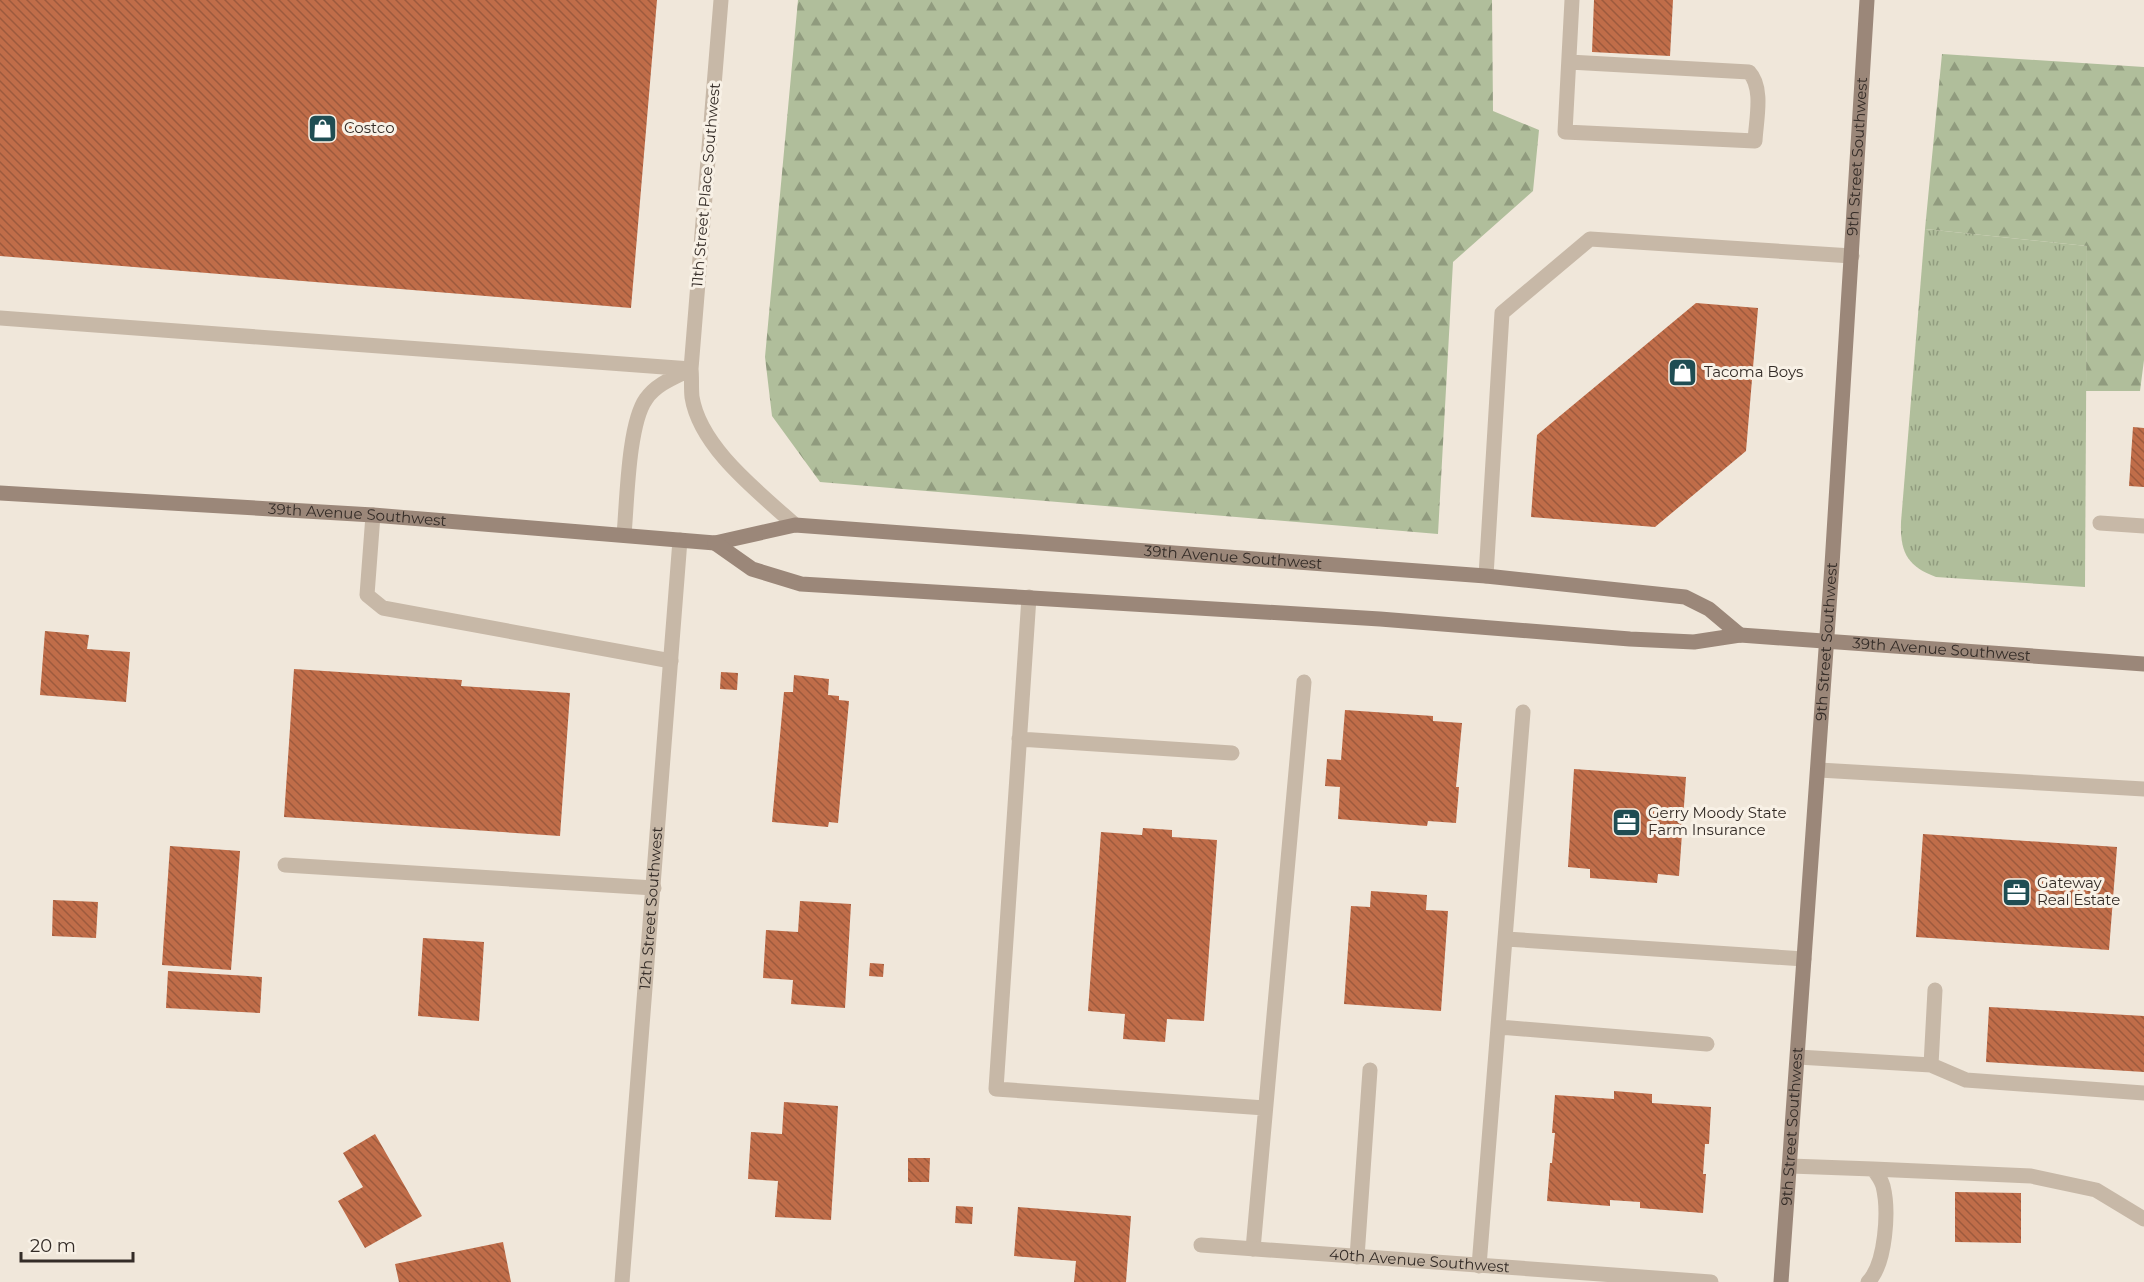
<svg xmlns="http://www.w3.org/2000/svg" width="2144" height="1282" viewBox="0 0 2144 1282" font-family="Montserrat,sans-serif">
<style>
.grass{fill:url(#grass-tufts)}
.forest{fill:url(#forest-firs)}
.building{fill:url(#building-back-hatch)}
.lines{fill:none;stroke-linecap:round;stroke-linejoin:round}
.service{stroke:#c7b8a7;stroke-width:15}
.minor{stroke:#c7b8a7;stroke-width:15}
.secondary{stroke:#9b8779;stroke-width:15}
.labels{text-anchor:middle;stroke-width:6;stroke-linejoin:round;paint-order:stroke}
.poi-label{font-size:15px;fill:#342c27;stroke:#f8f1e6;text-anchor:start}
.street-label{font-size:15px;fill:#342c27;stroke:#f8f1e6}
</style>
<defs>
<pattern id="grass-tufts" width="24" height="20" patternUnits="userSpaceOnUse" patternTransform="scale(1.5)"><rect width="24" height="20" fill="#b0be9b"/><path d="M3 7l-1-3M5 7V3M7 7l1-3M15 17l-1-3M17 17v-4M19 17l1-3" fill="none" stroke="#909b7e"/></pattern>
<pattern id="forest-firs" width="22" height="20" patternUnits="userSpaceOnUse" patternTransform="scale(1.5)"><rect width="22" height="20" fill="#b0be9b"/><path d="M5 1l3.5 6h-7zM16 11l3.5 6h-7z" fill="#909b7e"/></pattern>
<pattern id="building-back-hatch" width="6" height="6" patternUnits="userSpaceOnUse" patternTransform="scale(1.5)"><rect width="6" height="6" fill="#c06d49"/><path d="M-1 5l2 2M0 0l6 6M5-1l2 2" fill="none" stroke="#9d5a3d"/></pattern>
</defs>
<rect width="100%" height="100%" fill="#f0e7da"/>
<path class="grass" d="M 1925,229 L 2087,246 L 2085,587 L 1936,577 C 1907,566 1900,552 1901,522 Z"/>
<path class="forest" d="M 798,0 L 1492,0 L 1493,111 L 1539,130 L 1533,191 L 1453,262 L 1438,534 L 820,482 L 772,416 L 765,357 Z
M 1942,54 L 2144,67 L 2144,360 L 2140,391 L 2086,391 L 2087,246 L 1925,229 Z"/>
<path class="building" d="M 0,0 L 657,0 L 631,308 L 0,256 Z
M 1594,0 L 1673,0 L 1670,56 L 1592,52 Z
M 1696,303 L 1758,308 L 1746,451 L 1655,527 L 1531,517 L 1537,435 Z
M 2133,427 L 2144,428 L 2144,487 L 2129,486 Z
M 45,631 L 89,635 L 87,649 L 130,652 L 126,702 L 40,695 Z
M 294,669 L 462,680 L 461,686 L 570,693 L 560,836 L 284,817 Z
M 721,672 L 738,673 L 737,690 L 720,689 Z
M 794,675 L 829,679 L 828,695 L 839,696 L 839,700 L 849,701 L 838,823 L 829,822 L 828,827 L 772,822 L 784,692 L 793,692 Z
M 1345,710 L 1433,716 L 1433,721 L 1462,723 L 1456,787 L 1459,787 L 1456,823 L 1428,821 L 1427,826 L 1338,819 L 1340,787 L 1325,786 L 1327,759 L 1341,760 Z
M 1574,769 L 1686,777 L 1679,876 L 1658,874 L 1657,883 L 1590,878 L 1590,869 L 1568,867 Z
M 1143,828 L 1172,830 L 1172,837 L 1217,840 L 1204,1021 L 1167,1019 L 1165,1042 L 1123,1039 L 1125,1014 L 1088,1011 L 1101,832 L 1142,835 Z
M 1923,834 L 2117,847 L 2109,950 L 1916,937 Z
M 170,846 L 240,851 L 231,970 L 162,965 Z
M 1371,891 L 1427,895 L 1426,910 L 1448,911 L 1441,1011 L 1344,1004 L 1351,906 L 1370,907 Z
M 53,900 L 98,902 L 96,938 L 52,936 Z
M 800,901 L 851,904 L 845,1008 L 791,1004 L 793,980 L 763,978 L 766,930 L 798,932 Z
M 423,938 L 484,942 L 479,1021 L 418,1016 Z
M 870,963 L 884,964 L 883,977 L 869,976 Z
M 168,971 L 262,977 L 260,1013 L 166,1008 Z
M 1989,1007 L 2144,1016 L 2144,1072 L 1986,1062 Z
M 1614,1091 L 1652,1094 L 1652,1103 L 1711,1107 L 1709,1144 L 1705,1144 L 1703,1174 L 1706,1174 L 1703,1213 L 1640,1208 L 1640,1202 L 1610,1200 L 1610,1206 L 1547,1201 L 1550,1163 L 1552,1163 L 1555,1133 L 1552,1133 L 1555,1095 L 1614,1099 Z
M 784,1102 L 838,1106 L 831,1220 L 775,1217 L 778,1181 L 748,1179 L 751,1132 L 782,1134 Z
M 375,1134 L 422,1216 L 365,1248 L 338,1201 L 363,1187 L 343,1153 Z
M 908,1158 L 930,1158 L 929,1182 L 908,1182 Z
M 1955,1192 L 2021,1193 L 2021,1243 L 1955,1242 Z
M 956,1206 L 973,1207 L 972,1224 L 955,1223 Z
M 1018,1207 L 1131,1216 L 1126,1282 L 1074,1282 L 1076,1261 L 1014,1256 Z
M 503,1242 L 511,1282 L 399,1282 L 395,1264 Z"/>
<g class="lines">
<path class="service" d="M 721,0 L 691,369 C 692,378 691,388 692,397 C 700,448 760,493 795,525
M 1569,62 L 1749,72 C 1764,88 1756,120 1755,141 L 1565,132 L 1572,0
M 0,318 L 691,369
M 373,515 L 367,595 L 383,608 L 671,661
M 2100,523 L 2144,526
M 624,535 C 627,503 628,424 646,399 C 656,384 675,377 691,369
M 1486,576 L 1502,313 L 1590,239 L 1852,256
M 1029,597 L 996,1089 L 1265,1108
M 1019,739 L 1232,753
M 1819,770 L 2144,789
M 285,865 L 654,888
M 1506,939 L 1804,959
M 1499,1027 L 1707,1044
M 1798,1057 L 1931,1065 L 1966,1080 L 2144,1093
M 1931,1065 L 1935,990
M 1790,1166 L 1873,1169 C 1877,1174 1881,1179 1883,1186 C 1889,1210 1886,1264 1868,1282
M 1873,1169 L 2031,1176 L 2096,1190 L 2144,1219
M 1253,1249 L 1304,682
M 1357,1257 L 1370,1070
M 1479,1266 L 1523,712"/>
<g class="minor">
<path id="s1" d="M 1201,1245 L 1711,1282"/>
<path id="s2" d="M 622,1282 L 680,540"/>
</g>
<g class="secondary">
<path id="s3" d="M 0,493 L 373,515 L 715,543 L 795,525 L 1486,576 L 1685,597 L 1709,609 L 1740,635"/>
<path id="s4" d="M 715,543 L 752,569 L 801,584 L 1380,619 L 1630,639 L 1694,642 L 1740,635 L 2144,664"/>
<path id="s5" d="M 1781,1282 L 1832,565 L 1867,0"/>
</g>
</g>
<defs>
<symbol id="shop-square" viewBox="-11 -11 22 22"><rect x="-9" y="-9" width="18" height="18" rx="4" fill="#1f4d53" stroke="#f8f1e6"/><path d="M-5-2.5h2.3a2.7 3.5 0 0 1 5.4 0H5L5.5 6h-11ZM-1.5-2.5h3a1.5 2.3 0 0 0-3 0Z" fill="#fff"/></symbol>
<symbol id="office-square" viewBox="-11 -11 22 22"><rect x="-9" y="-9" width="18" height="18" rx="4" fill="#1f4d53" stroke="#f8f1e6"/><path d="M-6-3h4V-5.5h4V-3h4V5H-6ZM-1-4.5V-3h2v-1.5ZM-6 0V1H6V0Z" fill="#fff"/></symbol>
</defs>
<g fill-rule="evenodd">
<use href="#shop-square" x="306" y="112" width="33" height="33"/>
<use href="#shop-square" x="1666" y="356" width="33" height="33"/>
<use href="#office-square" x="1610" y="806" width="33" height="33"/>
<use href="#office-square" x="2000" y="876" width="33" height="33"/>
</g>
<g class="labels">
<g class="poi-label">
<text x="344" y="133">Costco</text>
<text x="1704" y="377">Tacoma Boys</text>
<text x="1648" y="818">Gerry Moody State<tspan x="1648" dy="17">Farm Insurance</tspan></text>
<text x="2037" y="888">Gateway<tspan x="2037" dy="17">Real Estate</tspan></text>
</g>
<g class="street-label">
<text dy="5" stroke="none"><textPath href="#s5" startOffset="1128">9th Street Southwest</textPath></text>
<text transform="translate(706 185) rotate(-85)" y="5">11th Street Place Southwest</text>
<text dy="5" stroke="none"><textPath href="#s3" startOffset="358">39th Avenue Southwest</textPath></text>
<text dy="5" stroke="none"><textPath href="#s3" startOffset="1238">39th Avenue Southwest</textPath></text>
<text dy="5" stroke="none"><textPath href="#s5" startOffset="642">9th Street Southwest</textPath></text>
<text dy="5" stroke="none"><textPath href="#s4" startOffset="1240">39th Avenue Southwest</textPath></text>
<text dy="5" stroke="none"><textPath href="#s2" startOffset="375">12th Street Southwest</textPath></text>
<text dy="5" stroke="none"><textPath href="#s5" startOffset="156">9th Street Southwest</textPath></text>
<text dy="5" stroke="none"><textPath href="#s1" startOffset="219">40th Avenue Southwest</textPath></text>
</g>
</g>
<path d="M21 1252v9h112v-9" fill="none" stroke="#342c27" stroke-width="3"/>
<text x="30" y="1252" font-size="18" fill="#342c27" stroke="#f8f1e6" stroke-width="4.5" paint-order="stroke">20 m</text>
</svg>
